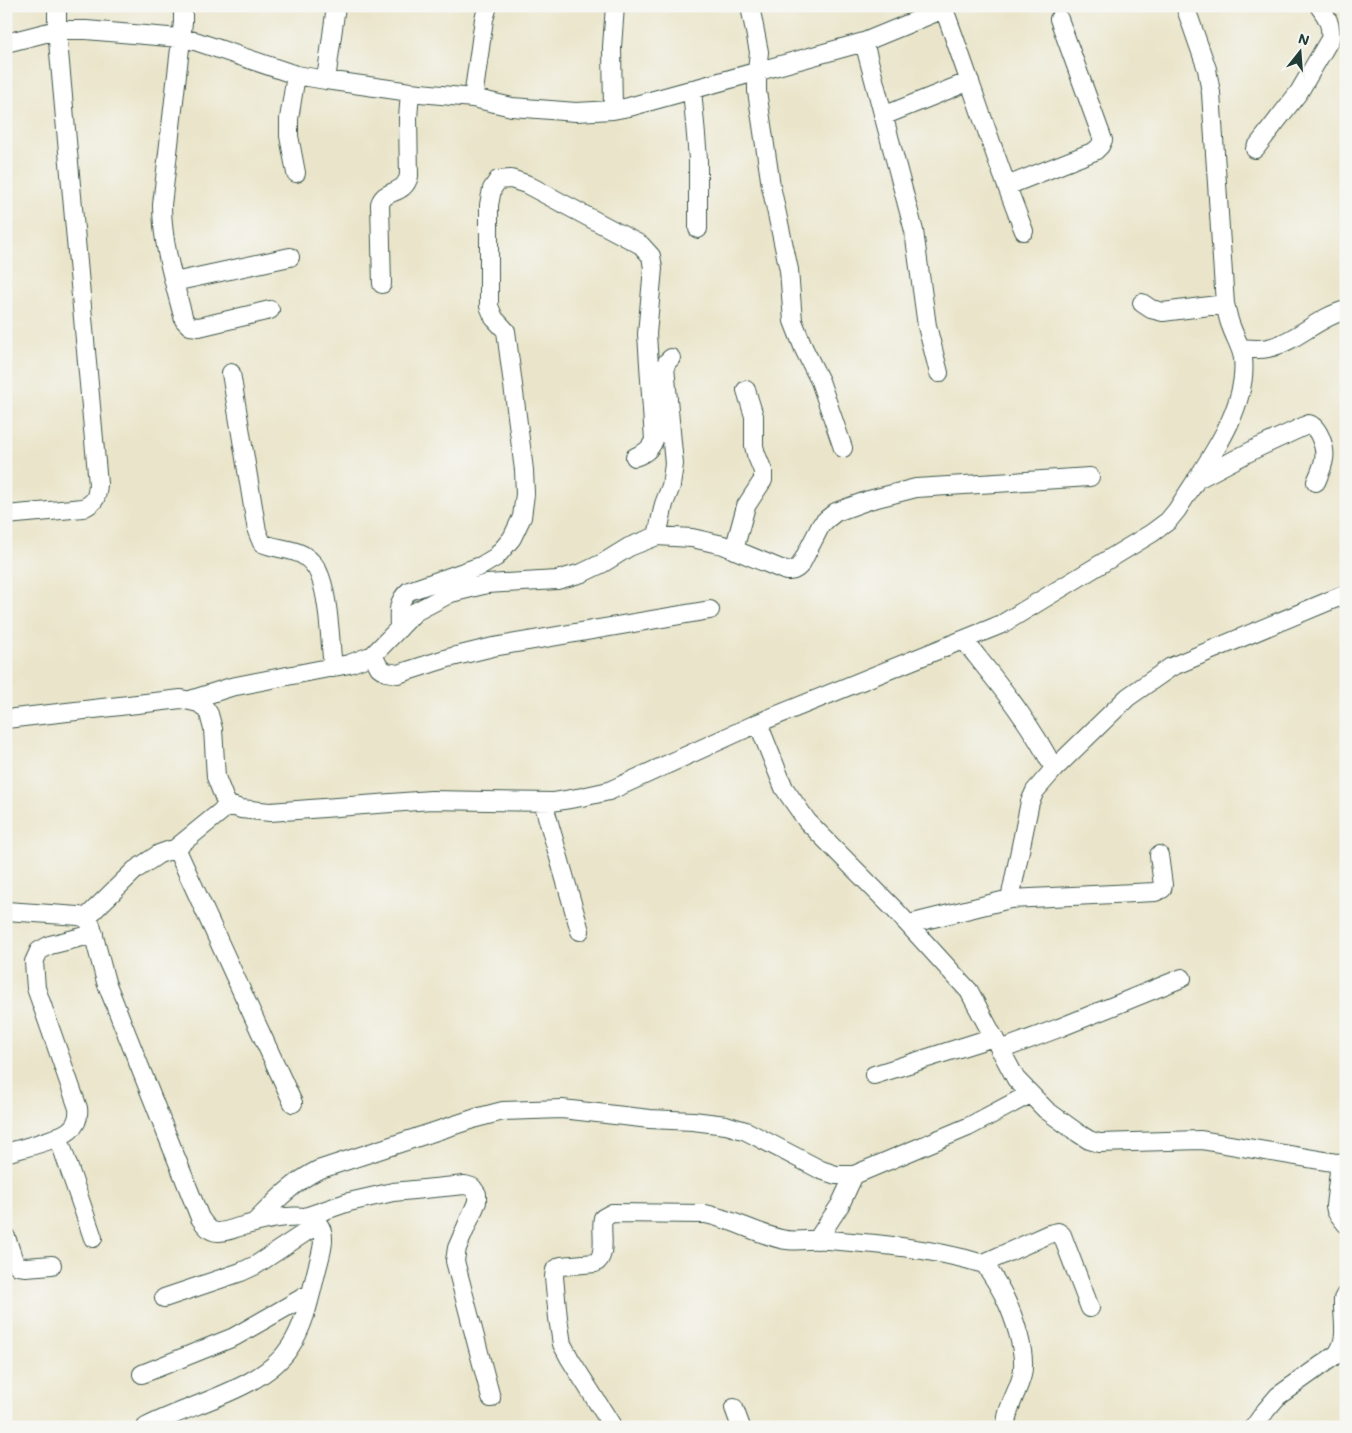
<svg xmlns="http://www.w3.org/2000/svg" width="1352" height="1433" viewBox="0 0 1352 1433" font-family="Mali,sans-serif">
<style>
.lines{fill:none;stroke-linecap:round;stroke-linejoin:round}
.minor-casing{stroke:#3d564a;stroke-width:20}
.minor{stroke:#fff;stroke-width:18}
</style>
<rect width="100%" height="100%" fill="#f6f6f2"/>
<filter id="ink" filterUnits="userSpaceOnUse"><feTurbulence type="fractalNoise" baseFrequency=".02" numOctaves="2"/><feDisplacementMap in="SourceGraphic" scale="10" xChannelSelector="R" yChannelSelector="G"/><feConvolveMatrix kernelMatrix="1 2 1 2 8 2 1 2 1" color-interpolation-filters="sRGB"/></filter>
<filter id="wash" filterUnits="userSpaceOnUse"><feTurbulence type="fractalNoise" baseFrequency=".0096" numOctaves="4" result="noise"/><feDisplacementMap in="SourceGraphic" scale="20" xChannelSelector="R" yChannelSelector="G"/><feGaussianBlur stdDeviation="1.12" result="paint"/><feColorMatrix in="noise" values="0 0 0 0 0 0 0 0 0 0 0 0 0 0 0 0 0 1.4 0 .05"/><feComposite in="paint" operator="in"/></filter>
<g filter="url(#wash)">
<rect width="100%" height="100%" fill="#eae5ca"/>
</g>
<g filter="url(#ink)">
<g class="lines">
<defs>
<path id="minor" d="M 183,6 L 183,22 L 162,205 C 162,244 174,282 184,320 L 190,326 L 199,327 L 270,310
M 750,6 L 759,52 L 757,70 L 757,91 L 771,186 L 789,270 L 793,321 L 804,349 L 820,381 L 843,448
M 944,9 C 971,83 995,158 1024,231
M 864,42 L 914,231 L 927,326 L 939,373
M 6,43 L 57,30 L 86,30 L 180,38 L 195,41 L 296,75 L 326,80 L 410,92 L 473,98 L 512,107 L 576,112 L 613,110 L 629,107 L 864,42 L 944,9 L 947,6
M 326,80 L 336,6
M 692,89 L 698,159 L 698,229
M 473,98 L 484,19 L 488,6
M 613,110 L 612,47 L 615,6
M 883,116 L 970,81
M 1255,149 L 1299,92 L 1330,39 C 1332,25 1327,17 1319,6
M 296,173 L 289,136 L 289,119 L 296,75
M 1007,186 L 1095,151 L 1100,146 L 1103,140 L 1059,19
M 174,282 L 290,257
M 382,284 L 380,204 C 385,188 404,196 409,176 L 408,118 L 410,92
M 1142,303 L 1151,309 L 1163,312 L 1225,304
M 1241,348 C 1250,349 1260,350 1268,348 C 1296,342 1318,317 1346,310
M 231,373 L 257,531 L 262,543 C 275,549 291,548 303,555 C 311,560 317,567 320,576 C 329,600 330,641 333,668
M 1196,480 L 1257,448 L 1309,424 C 1319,427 1326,449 1324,459 C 1323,467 1319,475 1316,482
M 6,515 L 83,508 C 96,502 97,497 98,484 L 57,30 L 57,6
M 657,536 L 664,504 L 671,486 L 674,464 L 665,367 L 667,362 L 671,358
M 734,550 L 746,506 L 763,480 L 763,471 L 756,454 L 754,446 L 754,416 L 746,390
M 399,629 C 399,613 396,602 409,591 L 481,566 L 496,557 L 512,538 L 522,517 L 525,494 L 524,470 L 506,331 L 494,318 L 489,306 L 489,205 L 492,189 L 498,180 L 511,179 L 526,184 L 641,245 L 651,256 L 653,268 L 647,334 L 654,440 C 650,450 645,453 635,457
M 964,640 C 996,681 1030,721 1054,769
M 373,655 L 379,667 L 386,672 L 398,674 L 448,658 L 493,647 L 710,610
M 190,700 L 231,687 L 349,664 L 373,655 L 415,612 L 451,593 L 487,584 L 557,580 L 582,573 L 603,563 L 629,547 L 657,536 L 692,538 L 723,545 L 786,571 C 793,571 796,570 801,564 L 821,525 L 827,519 L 836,512 L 869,500 L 916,488 L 1090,477
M 6,719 L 181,699 L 199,703 L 205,708 L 209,714 L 213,729 L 216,777 L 225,800 L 229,805 L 241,809 L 270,812 L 431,800 L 553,802 L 582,797 L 609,791 L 758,723 L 1002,624 L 1152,533 L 1168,521 L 1177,510 C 1203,468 1249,410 1243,358 C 1241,346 1235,338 1231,326 C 1228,319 1227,311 1225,304 L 1211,93 L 1207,69 L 1185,6
M 758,723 L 784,788 L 807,821 L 896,911 L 969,991 L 1016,1079 L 1046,1110 L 1078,1133 L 1089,1140 L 1099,1143 L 1201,1140 L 1337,1163 L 1346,1162
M 543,802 L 580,931
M 176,848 L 293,1103
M 1010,899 L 1030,802 L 1035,791 L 1054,769 L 1128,697 L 1171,667 L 1346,594
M 6,911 L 79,916 L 86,918 L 91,925 L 106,982 L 200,1218 C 203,1222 207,1229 213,1231 C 221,1234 232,1229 239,1227 C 257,1222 297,1211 313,1220 C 329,1229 322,1251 318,1265 C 311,1292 306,1323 290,1347 C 264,1389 189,1404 146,1427
M 86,918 L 135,870 L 159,854 L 176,848 L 229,805
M 909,924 L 1010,899 L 1155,892 L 1162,889 L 1163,885 L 1159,855
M 1000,1050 L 1059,1028 L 1182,978
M 874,1075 L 994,1037
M 58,1136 L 93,1238
M 6,1153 C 22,1148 58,1140 70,1130 C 77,1124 79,1116 78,1108 L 36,988 L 34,962 L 39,951 L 50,945 L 94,934
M 1340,1163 L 1335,1206 L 1336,1211 L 1346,1224
M 305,1217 L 349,1202 L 393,1192 L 465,1185 L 472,1187 L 477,1194 L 477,1202 L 457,1248 L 455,1261 L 491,1398
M 254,1223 C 274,1203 292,1183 318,1170 L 476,1118 L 503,1111 L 562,1109 L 650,1119 L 693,1121 L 726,1125 L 746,1131 L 821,1170 L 836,1175 L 854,1175 L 968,1127 L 1030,1094
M 6,1237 L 14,1261 L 18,1266 L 26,1267 L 52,1265
M 817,1240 L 840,1205 L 854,1175
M 984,1263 C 991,1274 999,1285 1004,1296 C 1014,1316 1027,1354 1022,1375 C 1018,1392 1006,1408 1006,1427
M 164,1298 L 241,1272 L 256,1265 L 318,1224
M 142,1374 L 234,1337 L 311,1293
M 734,1408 L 741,1427
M 611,1424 L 570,1359 L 562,1344 L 558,1318 L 554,1277 L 555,1270 L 561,1266 L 595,1263 C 608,1256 600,1231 603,1218 L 612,1213 L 705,1214 C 732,1219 755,1233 781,1239 C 796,1243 812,1238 827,1240 C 878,1244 930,1248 980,1263 L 984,1263 L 1049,1234 L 1058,1232 L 1062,1235 L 1090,1308
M 1254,1427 L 1266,1410 L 1278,1396 L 1337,1354 C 1349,1339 1342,1318 1343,1299 L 1346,1294"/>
</defs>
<use href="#minor" class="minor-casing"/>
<use href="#minor" class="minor"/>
</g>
</g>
<rect width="1352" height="1433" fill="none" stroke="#f6f6f2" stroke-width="25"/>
<g transform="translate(1300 52) rotate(17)" stroke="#f6f6f2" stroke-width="4" paint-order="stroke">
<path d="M0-4L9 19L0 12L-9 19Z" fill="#1f3d34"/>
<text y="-8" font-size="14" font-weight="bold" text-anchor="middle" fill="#1f3d34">N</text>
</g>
</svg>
